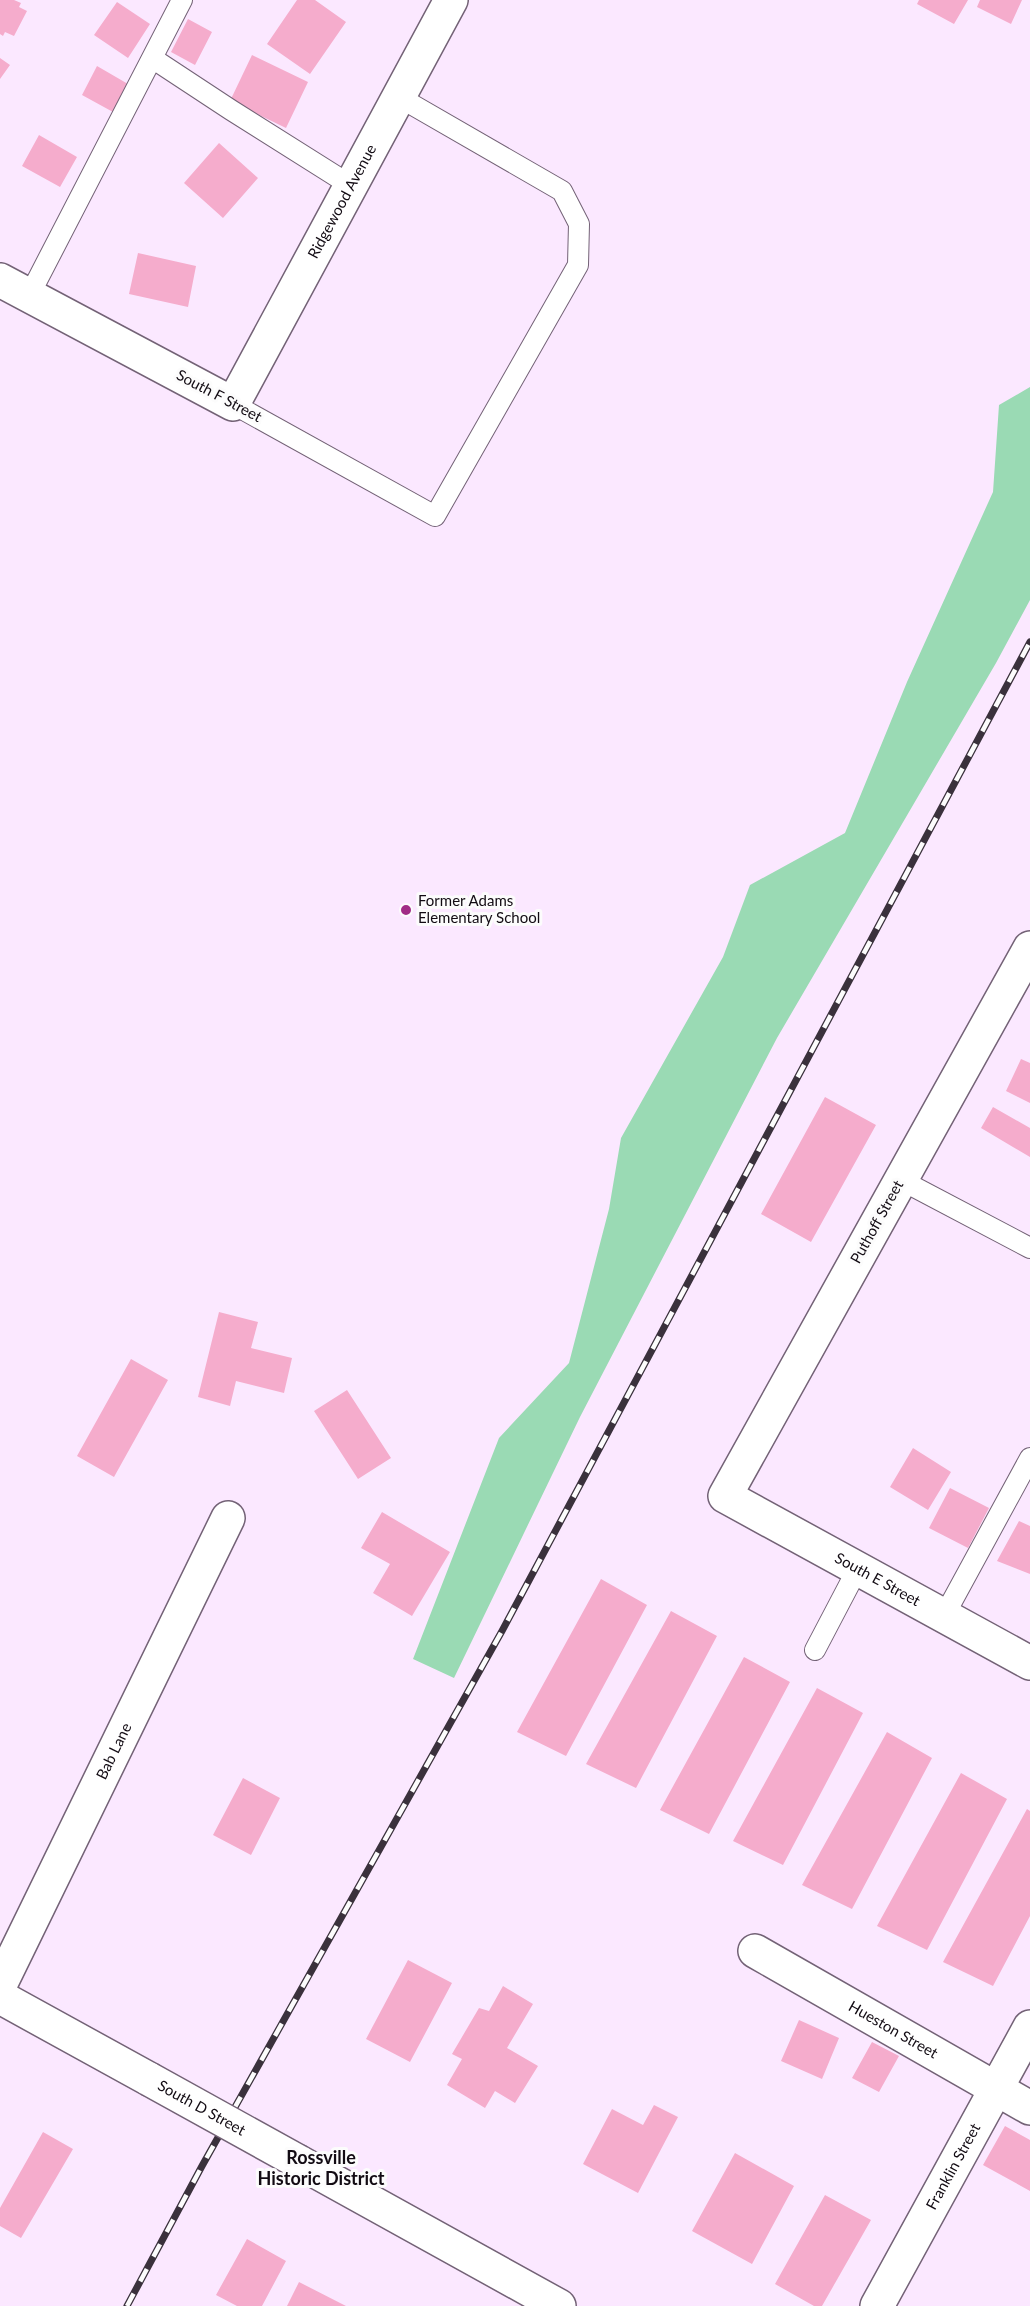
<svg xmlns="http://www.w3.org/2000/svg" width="1030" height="2306" viewBox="0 0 1030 2306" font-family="Lato,sans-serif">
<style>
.green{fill:#9adab4}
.building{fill:#f5accc}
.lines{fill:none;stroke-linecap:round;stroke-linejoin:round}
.service-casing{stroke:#736276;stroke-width:22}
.minor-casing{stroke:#736276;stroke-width:36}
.tertiary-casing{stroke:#736276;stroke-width:36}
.service{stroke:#fff;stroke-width:20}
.minor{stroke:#fff;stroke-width:33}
.tertiary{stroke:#fff;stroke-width:33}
.rail-casing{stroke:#3a313c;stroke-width:7}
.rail{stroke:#fcfcfc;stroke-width:4.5;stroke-dasharray:14;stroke-linecap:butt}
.minor-bridge-casing{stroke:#736276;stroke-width:36;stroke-linecap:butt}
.minor-bridge{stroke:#fff;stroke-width:33}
.poi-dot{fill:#a12c86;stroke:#fcfcfc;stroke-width:2}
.labels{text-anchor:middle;stroke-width:6;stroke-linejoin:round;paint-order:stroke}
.street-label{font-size:15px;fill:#120b13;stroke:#fcfcfc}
.poi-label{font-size:15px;fill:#120b13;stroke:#fcfcfc;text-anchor:start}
.quarter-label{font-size:18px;font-weight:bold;fill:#120b13;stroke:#fcfcfc}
</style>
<rect width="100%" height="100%" fill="#fbe8ff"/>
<path class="green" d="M 1030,387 L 1030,600 L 996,663 L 777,1038 L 580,1417 L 454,1678 L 413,1659 L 499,1438 L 569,1363 L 609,1209 L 621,1138 L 723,957 L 750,885 L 845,833 L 907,682 L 993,492 L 999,405 Z"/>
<path class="building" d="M 0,0 L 14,0 L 21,3 L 19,7 L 27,11 L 14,36 L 5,32 L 3,36 L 0,34 Z
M 297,0 L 315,0 L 346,22 L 310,74 L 267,44 Z
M 919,0 L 968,0 L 954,24 L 917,4 Z
M 980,0 L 1022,0 L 1011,24 L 977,7 Z
M 117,2 L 150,24 L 128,58 L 94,35 Z
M 188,19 L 212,32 L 195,65 L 171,52 Z
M 252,55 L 308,82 L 286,128 L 230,101 Z
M 0,58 L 10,65 L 0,79 Z
M 97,66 L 128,84 L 113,112 L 82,95 Z
M 39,135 L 77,157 L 60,187 L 22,166 Z
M 219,143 L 258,178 L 223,218 L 184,183 Z
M 138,253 L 196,266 L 188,307 L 129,294 Z
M 1021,1059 L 1030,1063 L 1030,1103 L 1006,1091 Z
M 825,1097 L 876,1125 L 811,1242 L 761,1214 Z
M 993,1107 L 1030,1128 L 1030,1157 L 981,1128 Z
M 219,1312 L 258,1322 L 251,1348 L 292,1358 L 284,1393 L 236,1381 L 230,1406 L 198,1397 Z
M 131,1359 L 168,1380 L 114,1477 L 77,1456 Z
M 347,1390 L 391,1458 L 358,1479 L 314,1411 Z
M 913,1448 L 951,1472 L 928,1510 L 890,1487 Z
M 950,1488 L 989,1508 L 968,1548 L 929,1528 Z
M 382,1512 L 450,1552 L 412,1616 L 373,1593 L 390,1564 L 361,1548 Z
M 1019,1521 L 1030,1526 L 1030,1574 L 997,1561 Z
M 601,1579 L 647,1605 L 566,1756 L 517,1732 Z
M 671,1611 L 717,1636 L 636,1788 L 586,1764 Z
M 744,1657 L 790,1682 L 709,1834 L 660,1810 Z
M 817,1688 L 863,1713 L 783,1865 L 733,1841 Z
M 887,1732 L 932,1758 L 852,1909 L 802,1885 Z
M 961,1773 L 1007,1799 L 927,1950 L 877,1926 Z
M 243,1778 L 280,1798 L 251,1855 L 213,1835 Z
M 1027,1809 L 1030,1811 L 1030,1916 L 993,1986 L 943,1962 Z
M 408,1960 L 452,1983 L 410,2062 L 366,2039 Z
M 503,1986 L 533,2004 L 507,2048 L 538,2066 L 515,2103 L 495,2091 L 485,2108 L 447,2085 L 462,2059 L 452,2054 L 479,2008 L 489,2011 Z
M 799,2020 L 839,2038 L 822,2079 L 781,2061 Z
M 872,2042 L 899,2056 L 879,2092 L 852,2078 Z
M 654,2105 L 678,2117 L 638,2193 L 583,2164 L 612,2109 L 643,2125 Z
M 1005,2126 L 1030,2140 L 1030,2191 L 983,2165 Z
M 43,2132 L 73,2149 L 21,2238 L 0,2226 L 0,2208 Z
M 735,2153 L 794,2186 L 752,2264 L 692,2231 Z
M 825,2195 L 871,2220 L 822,2306 L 814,2306 L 775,2284 Z
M 247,2239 L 286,2261 L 262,2306 L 237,2306 L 216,2295 Z
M 299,2282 L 346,2306 L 287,2306 Z"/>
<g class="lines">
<defs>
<path id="service" d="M 152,58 L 231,110 L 350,185
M 29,296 L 182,0
M 233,404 L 435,516 L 578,265 L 579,224 L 562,191 L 399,97
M 901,1180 L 1030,1248
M 944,1616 L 1030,1458
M 815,1650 L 858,1568"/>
<g id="minor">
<path id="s1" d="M 0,280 L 233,404 L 451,0"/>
<path id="s2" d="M 1030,948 L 725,1496 L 1030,1663"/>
<path id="s3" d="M 755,1951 L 1030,2108"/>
<path id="s4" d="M 0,1985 L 228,1518"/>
<path d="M 0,1997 L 149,2079"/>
<path d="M 299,2162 L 559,2306"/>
</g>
<g id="tertiary">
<path id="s5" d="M 877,2306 L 1030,2027"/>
</g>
</defs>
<use href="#service" class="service-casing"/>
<use href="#minor" class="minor-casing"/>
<use href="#tertiary" class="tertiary-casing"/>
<use href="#service" class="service"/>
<use href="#minor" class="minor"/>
<use href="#tertiary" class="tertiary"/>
<defs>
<path id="rail" d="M 127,2306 L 202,2166 L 502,1631 L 1030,642"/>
</defs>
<use href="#rail" class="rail-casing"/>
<use href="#rail" class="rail"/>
<defs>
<g id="minor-bridge">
<path id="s6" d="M 149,2079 L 299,2162"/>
</g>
</defs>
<use href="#minor-bridge" class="minor-bridge-casing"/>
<use href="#minor-bridge" class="minor-bridge"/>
</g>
<circle class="poi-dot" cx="406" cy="910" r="6"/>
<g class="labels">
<g class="street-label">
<text dy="5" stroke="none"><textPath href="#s1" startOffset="494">Ridgewood Avenue</textPath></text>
<text transform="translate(219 396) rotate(28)" y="5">South F Street</text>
<text transform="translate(877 1222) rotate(-61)" y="5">Puthoff Street</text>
<text dy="5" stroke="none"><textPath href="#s2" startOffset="801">South E Street</textPath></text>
<text dy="5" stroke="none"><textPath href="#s4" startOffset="260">Bab Lane</textPath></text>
<text dy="5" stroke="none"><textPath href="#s3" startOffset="159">Hueston Street</textPath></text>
<text dy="5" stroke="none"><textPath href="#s6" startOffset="60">South D Street</textPath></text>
<text dy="5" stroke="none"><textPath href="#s5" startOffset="159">Franklin Street</textPath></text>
</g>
<g class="poi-label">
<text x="418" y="906">Former Adams<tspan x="418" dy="17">Elementary School</tspan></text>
</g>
<g class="quarter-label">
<text x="321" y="2164">Rossville<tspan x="321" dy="21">Historic District</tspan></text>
</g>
</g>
</svg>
